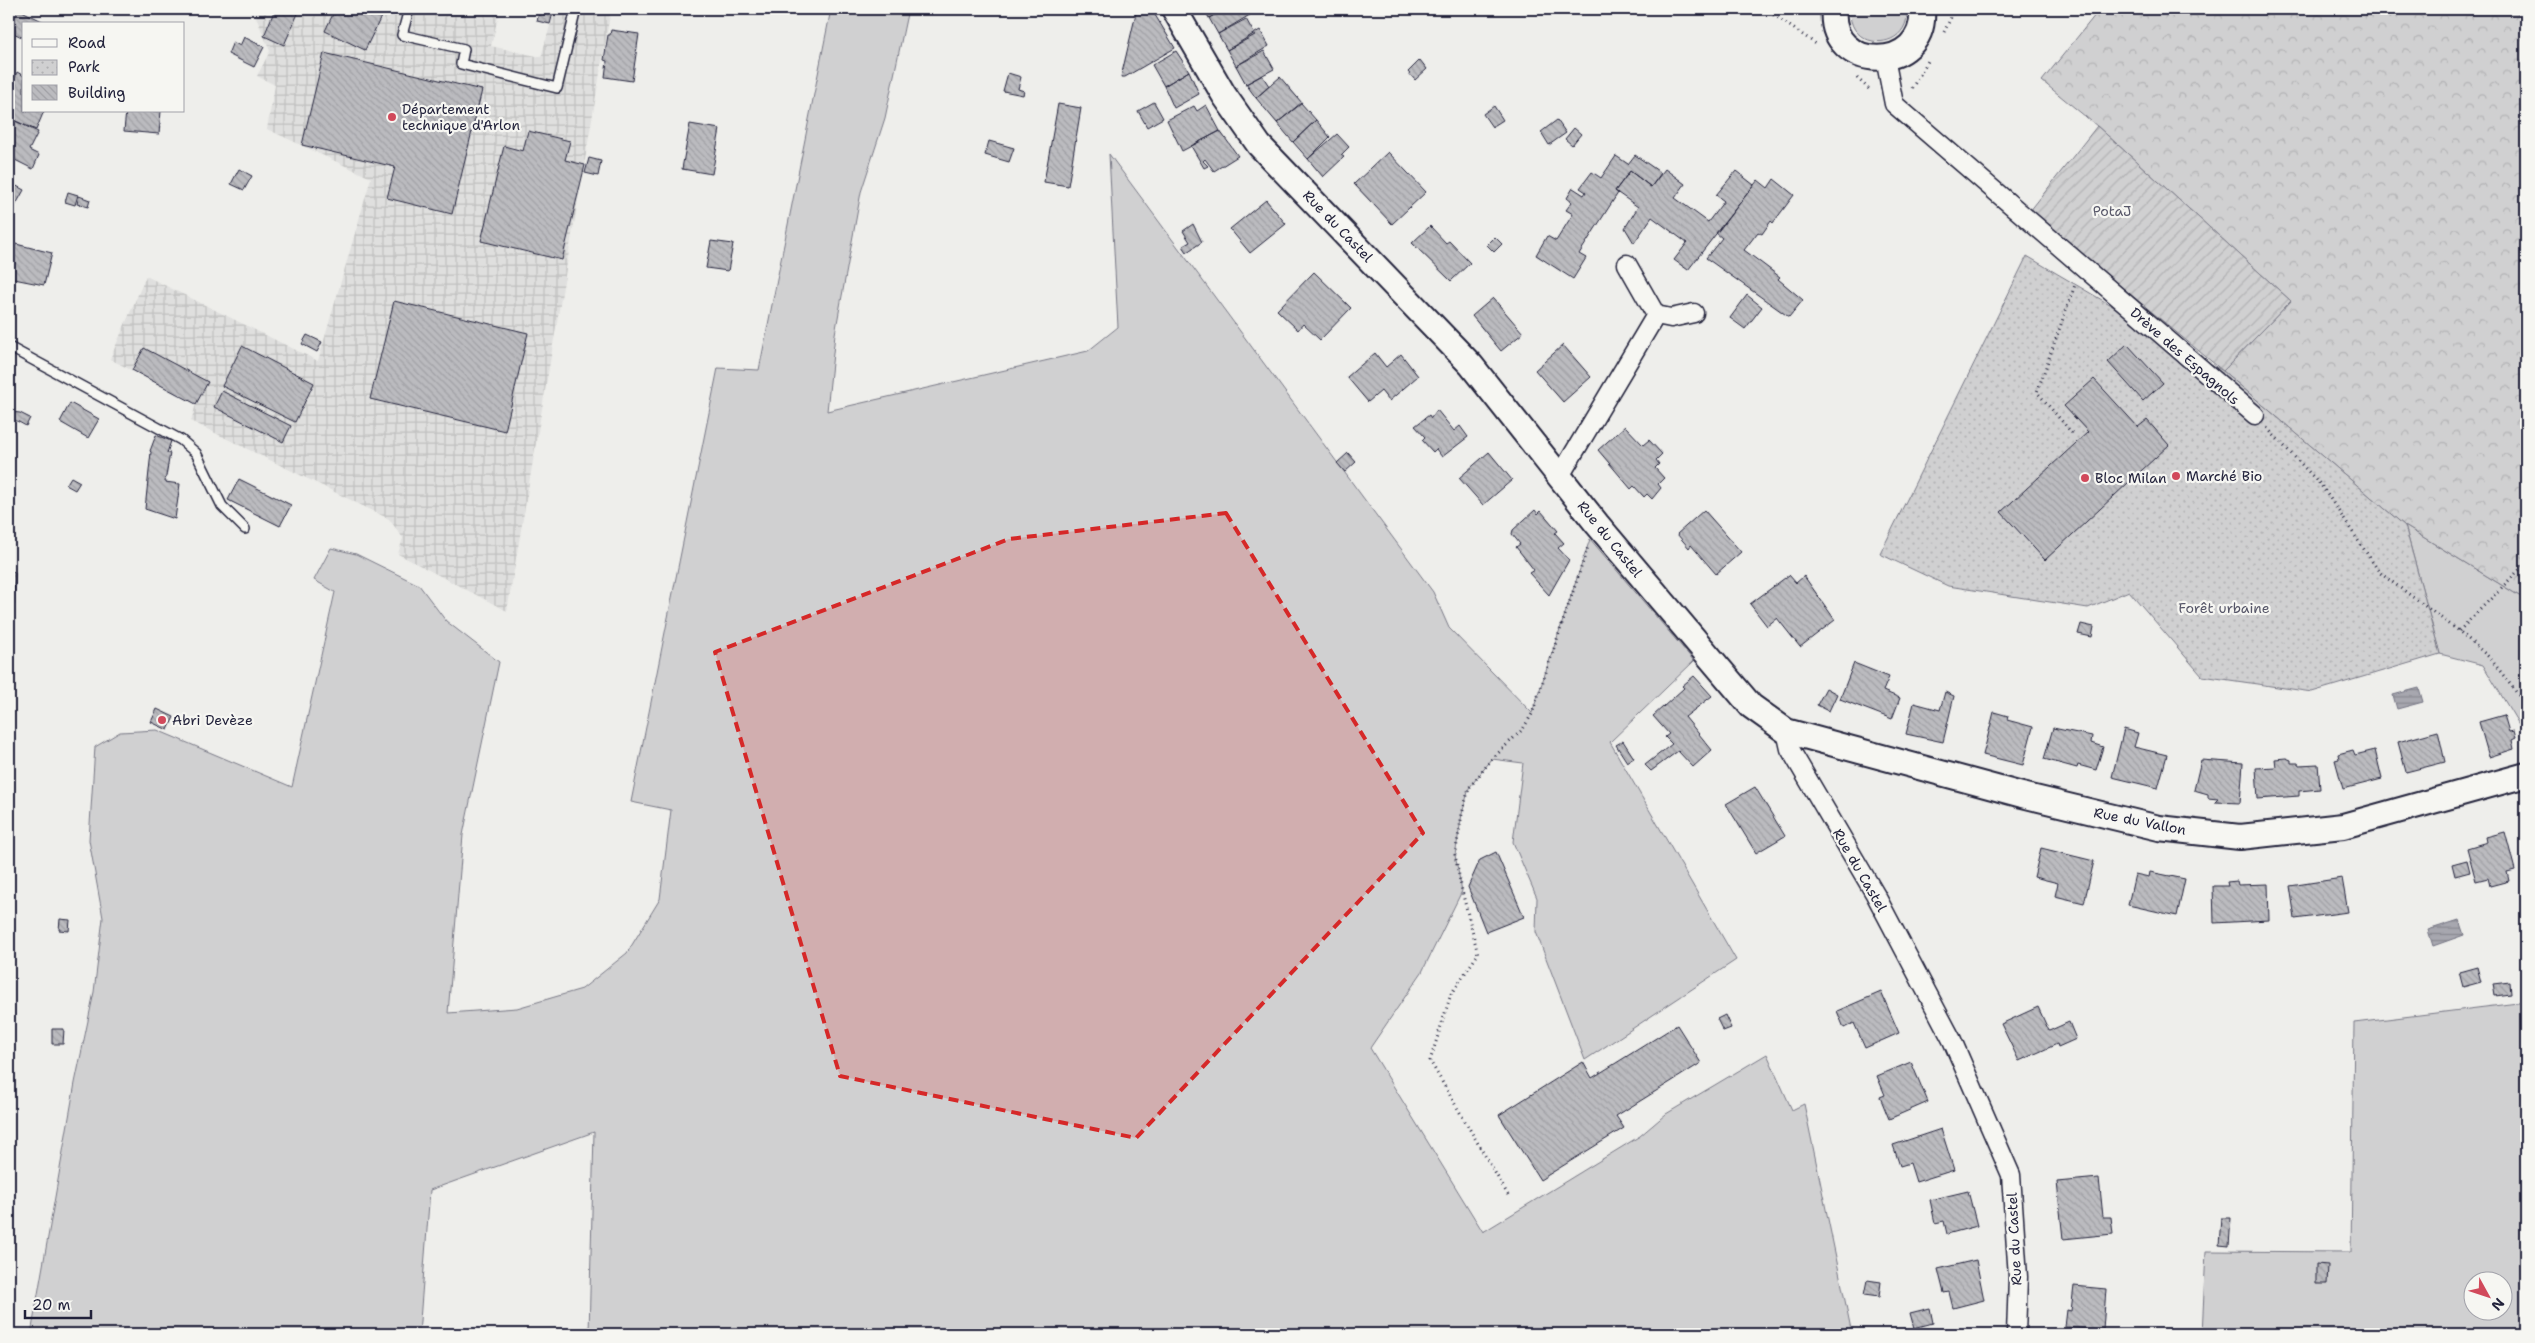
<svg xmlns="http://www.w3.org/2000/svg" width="2535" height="1343" viewBox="0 0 2535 1343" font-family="'Shantell Sans',sans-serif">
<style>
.industrial{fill:url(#industrial-grid)}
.grass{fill:#d0d0d1;stroke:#797986;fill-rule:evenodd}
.forest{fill:url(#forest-crowns);stroke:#797986}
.park{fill:url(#park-dots);stroke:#797986}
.garden{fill:url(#garden-furrows);stroke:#797986}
.water{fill:url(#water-rules);stroke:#727281}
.building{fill:url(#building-back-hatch);stroke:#22223b}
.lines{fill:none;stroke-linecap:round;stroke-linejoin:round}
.lane-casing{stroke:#22223b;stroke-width:12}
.street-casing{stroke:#22223b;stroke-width:21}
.secondary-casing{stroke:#22223b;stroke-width:28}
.path{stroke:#22223b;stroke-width:3;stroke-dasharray:1 4;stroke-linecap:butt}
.lane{stroke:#f6f6f2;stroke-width:9}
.street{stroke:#f6f6f2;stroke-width:18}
.secondary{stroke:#f6f6f2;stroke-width:24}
.marked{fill:#d62828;fill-opacity:0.2;stroke:#d62828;stroke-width:4;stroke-dasharray:10 6;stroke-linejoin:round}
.poi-dot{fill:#d1495b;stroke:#f6f6f2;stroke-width:2}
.labels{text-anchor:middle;stroke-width:4.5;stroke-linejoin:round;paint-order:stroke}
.poi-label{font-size:14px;fill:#22223b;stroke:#f6f6f2;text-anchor:start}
.park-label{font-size:14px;fill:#565668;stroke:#f6f6f2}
.street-label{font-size:14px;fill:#22223b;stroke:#f6f6f2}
</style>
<defs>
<pattern id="industrial-grid" width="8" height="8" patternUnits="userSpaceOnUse" patternTransform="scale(1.25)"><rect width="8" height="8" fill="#dfdfde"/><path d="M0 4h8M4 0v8" fill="none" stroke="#bfbfbf"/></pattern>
<pattern id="forest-crowns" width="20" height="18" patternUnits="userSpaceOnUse" patternTransform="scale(1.25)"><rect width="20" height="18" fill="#d0d0d1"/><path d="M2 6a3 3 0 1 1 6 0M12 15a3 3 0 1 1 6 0" fill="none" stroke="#b2b2b4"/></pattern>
<pattern id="park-dots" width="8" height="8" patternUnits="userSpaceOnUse" patternTransform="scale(1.25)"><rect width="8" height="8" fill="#d0d0d1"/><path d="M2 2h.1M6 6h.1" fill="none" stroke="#b2b2b4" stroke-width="1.8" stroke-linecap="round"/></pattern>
<pattern id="garden-furrows" width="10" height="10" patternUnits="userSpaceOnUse" patternTransform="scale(1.25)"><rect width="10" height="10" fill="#d0d0d1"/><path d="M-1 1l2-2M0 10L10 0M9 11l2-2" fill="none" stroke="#b2b2b4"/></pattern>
<pattern id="water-rules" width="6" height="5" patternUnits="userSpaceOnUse" patternTransform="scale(1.25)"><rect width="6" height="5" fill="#a7a7af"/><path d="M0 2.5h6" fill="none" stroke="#888890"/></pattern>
<pattern id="building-back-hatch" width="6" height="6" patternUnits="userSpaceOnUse" patternTransform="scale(1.25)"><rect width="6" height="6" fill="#bbbbbf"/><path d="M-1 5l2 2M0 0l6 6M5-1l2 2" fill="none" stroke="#a0a0a5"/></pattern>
</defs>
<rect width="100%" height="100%" fill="#eeeeeb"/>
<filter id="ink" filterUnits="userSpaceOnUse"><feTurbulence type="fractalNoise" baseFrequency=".02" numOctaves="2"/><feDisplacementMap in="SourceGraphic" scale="10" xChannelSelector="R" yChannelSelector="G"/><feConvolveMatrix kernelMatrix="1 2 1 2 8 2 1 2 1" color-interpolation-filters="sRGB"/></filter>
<g filter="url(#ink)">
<path class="industrial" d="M 260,9 L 500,9 L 491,46 L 541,57 L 555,9 L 611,9 L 507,611 L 398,554 L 403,538 L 389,519 L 191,421 L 196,404 L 110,359 L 146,276 L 318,361 L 371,178 L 267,129 L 275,85 L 257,76 L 270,51 L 256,17 Z"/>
<path class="grass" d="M 831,9 L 908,9 L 885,118 L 861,192 L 835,334 L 827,411 L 1088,351 L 1118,327 L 1109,154 L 1433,592 L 1449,628 L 1532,713 L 1590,539 L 1694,661 L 1610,742 L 1736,960 L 1585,1060 L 1536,932 L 1537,898 L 1513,842 L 1523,763 L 1492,759 L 1469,788 L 1462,814 L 1455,855 L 1462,891 L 1422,972 L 1370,1048 L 1483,1232 L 1640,1136 L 1666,1114 L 1767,1054 L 1792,1110 L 1804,1104 L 1852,1334 L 589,1334 L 594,1132 L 430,1190 L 419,1334 L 31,1334 L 75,1083 L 94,992 L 103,918 L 89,840 L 95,747 L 120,732 L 157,730 L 292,787 L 335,592 L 314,580 L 331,548 L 356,554 L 419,585 L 446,621 L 499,662 L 463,835 L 448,1013 L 517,1008 L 582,989 L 627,953 L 660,899 L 671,810 L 631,802 L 718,368 L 759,370 Z
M 1850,9 L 1907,9 C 1911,52 1847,53 1850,9 Z
M 2405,526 L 2526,600 L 2526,736 L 2483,665 L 2440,654 Z
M 2526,1002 L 2526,1334 L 2202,1334 L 2206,1251 L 2351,1252 L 2354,1023 ZM 2472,1280 L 2502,1280 L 2502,1310 L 2472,1310 Z"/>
<path class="forest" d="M 2100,9 L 2513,9 L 2526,18 L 2526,600 L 2405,526 L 2223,371 L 2291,301 L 2097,126 L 2042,81 Z"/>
<path class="park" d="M 2027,256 L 2223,371 L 2405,526 L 2440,654 L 2312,692 L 2202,676 L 2129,591 L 2088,608 L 1948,586 L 1880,554 Z"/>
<path class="garden" d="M 2097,126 L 2291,301 L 2223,371 L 2030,211 Z"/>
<path class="water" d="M 2419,688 L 2423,702 L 2397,709 L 2393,695 Z
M 2459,920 L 2464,935 L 2433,946 L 2428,930 Z"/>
<path class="building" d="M 11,9 L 18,9 L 46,23 L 24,24 L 24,38 L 9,31 L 9,14 Z
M 275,9 L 300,9 L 284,45 L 264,36 Z
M 338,9 L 364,9 L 381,17 L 365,50 L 325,31 L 333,14 L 335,15 Z
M 540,9 L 554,9 L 550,24 L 537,21 Z
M 1137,9 L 1152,10 L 1175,48 L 1125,77 L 1121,77 Z
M 1204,9 L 1225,9 L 1209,18 Z
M 1225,9 L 1251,9 L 1253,13 L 1218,34 L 1209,18 Z
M 1246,19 L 1255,35 L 1227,50 L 1218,34 Z
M 611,30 L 639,34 L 632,81 L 605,77 L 607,61 L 604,60 L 608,35 L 610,35 Z
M 1260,30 L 1269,46 L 1236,66 L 1227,50 Z
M 244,37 L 264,47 L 254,67 L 228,54 L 233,42 L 240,46 Z
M 1176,51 L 1189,71 L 1164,86 L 1152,65 Z
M 1264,51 L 1274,69 L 1246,84 L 1236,66 Z
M 324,53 L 482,90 L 452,214 L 387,198 L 395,167 L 302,145 Z
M 1420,60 L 1427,69 L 1415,80 L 1408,72 Z
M 1189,71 L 1199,94 L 1174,108 L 1164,86 Z
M 17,72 L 24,76 L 24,111 L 44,111 L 36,130 L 9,118 L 9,106 L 16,90 L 10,88 Z
M 1008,73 L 1021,77 L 1018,89 L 1024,91 L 1023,95 L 1003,91 Z
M 1262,75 L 1269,86 L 1256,98 L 1246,84 Z
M 1280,77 L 1302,103 L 1277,123 L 1256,98 Z
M 1154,102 L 1163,118 L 1147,127 L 1138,111 Z
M 1301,103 L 1316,120 L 1293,142 L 1277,123 Z
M 1058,104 L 1081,108 L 1068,186 L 1044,182 Z
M 1206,105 L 1220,131 L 1182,151 L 1167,120 L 1194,106 L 1197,111 Z
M 1494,106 L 1503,120 L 1492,127 L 1483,114 Z
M 126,111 L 161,111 L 159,134 L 124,131 Z
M 9,118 L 38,132 L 29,150 L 39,155 L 33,169 L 9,157 Z
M 1316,120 L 1330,137 L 1308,159 L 1293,142 Z
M 1557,120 L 1566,133 L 1549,145 L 1541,132 Z
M 690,124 L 720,129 L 712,174 L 682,169 Z
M 1574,128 L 1581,134 L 1572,145 L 1565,139 Z
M 528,131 L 570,141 L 565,160 L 585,165 L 562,260 L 481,241 L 504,146 L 523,151 Z
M 1220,131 L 1238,156 L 1214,171 L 1205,159 L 1203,161 L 1208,166 L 1204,168 L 1191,146 Z
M 1337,134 L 1349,147 L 1341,155 L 1344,157 L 1323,177 L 1308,159 Z
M 989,141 L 1014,148 L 1009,162 L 985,155 Z
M 1388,152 L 1426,192 L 1392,224 L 1354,184 Z
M 1635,155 L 1661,173 L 1651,187 L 1630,171 L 1615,191 L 1618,193 L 1579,254 L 1586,258 L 1573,279 L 1536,255 L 1547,236 L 1556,241 L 1573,214 L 1566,210 L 1572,202 L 1567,198 L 1573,188 L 1584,195 L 1586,192 L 1580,188 L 1592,172 L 1601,178 L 1616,156 L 1628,164 Z
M 589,158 L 601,161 L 598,176 L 585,173 Z
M 239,169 L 252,176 L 244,190 L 231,184 Z
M 1665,169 L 1685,184 L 1675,198 L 1708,222 L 1724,201 L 1716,195 L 1736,171 L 1754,185 L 1688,270 L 1674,260 L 1687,243 L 1652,217 L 1634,243 L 1625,228 L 1638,207 L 1615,191 L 1630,171 L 1651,187 Z
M 1774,179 L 1794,195 L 1773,223 L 1771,221 L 1762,234 L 1758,232 L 1744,250 L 1780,277 L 1778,279 L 1803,300 L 1789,317 L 1706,258 L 1722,238 L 1716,233 L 1758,180 L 1768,188 Z
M 9,182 L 24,190 L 14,208 L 9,206 Z
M 68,192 L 78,195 L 75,205 L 65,202 Z
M 79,196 L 90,200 L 88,207 L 77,204 Z
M 1266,200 L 1286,224 L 1250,253 L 1230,229 Z
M 1193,224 L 1202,242 L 1187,252 L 1183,246 L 1190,242 L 1183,231 Z
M 1430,226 L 1446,243 L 1449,241 L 1470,263 L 1451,281 L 1412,243 Z
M 1495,237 L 1502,244 L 1494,252 L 1487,245 Z
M 711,241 L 733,244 L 728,271 L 706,268 Z
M 16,244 L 52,253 L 44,285 L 9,278 L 9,260 Z
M 1314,272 L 1351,308 L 1320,340 L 1303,324 L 1298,330 L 1277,310 Z
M 1747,295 L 1762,307 L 1745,329 L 1730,318 Z
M 1493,298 L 1523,333 L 1501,351 L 1472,316 Z
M 394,301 L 528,333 L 505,431 L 370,399 Z
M 307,335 L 322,342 L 317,352 L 302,344 Z
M 2127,344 L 2163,383 L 2143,401 L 2108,362 Z
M 1563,345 L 1591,377 L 1563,402 L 1535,370 Z
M 242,346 L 314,383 L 295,422 L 222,386 Z
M 144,348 L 208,382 L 196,404 L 132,370 Z
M 9,351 L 12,353 L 12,379 L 9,379 Z
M 1375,353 L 1386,367 L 1401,354 L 1418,376 L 1389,401 L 1381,391 L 1368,402 L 1347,377 Z
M 2094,379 L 2138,427 L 2147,420 L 2169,445 L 2045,560 L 2001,512 L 2088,432 L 2064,406 Z
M 222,391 L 291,426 L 283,442 L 214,407 Z
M 9,400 L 11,400 L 11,412 L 20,413 L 30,418 L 26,426 L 17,421 L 9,421 Z
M 70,403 L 99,419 L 88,438 L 60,422 Z
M 1437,410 L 1454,431 L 1460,426 L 1468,437 L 1442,457 L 1436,449 L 1433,452 L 1422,440 L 1425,437 L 1415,426 L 1429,415 L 1431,418 Z
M 1625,426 L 1643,445 L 1649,440 L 1662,454 L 1656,460 L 1659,464 L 1655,468 L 1664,478 L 1658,484 L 1661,488 L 1652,499 L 1647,494 L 1644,497 L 1634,486 L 1631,489 L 1598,450 Z
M 156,435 L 171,441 L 167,453 L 170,453 L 165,482 L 180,484 L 175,519 L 145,509 L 151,452 L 150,451 Z
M 1489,452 L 1512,480 L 1483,505 L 1459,478 Z
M 1348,453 L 1356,462 L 1345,472 L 1337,463 Z
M 71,477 L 80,482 L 75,490 L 66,485 Z
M 239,479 L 291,505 L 280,526 L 228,500 Z
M 1535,510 L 1538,514 L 1541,511 L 1558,531 L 1555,533 L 1564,543 L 1558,548 L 1569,560 L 1549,595 L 1529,573 L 1534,570 L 1516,547 L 1520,544 L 1512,534 L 1513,530 Z
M 1704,510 L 1741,552 L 1716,574 L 1691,545 L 1689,548 L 1677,534 Z
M 9,571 L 15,572 L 14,604 L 9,604 Z
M 1789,575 L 1796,583 L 1804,576 L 1835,620 L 1800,647 L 1777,618 L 1767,626 L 1750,604 Z
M 2081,624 L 2094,627 L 2092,637 L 2078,634 Z
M 1854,663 L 1889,677 L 1883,691 L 1900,698 L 1892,719 L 1840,699 Z
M 1694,676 L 1712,696 L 1685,717 L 1712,750 L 1693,767 L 1678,751 L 1651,771 L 1645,765 L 1672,744 L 1665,737 L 1669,734 L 1653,716 L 1684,688 L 1682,686 Z
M 1826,688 L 1837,694 L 1829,711 L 1817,705 Z
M 1945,692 L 1954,696 L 1943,742 L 1906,734 L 1914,703 L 1940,710 Z
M 157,709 L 174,717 L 168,730 L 151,722 Z
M 1994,712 L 2008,716 L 2007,720 L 2033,727 L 2023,765 L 1983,755 Z
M 2504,715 L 2509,732 L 2514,731 L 2516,738 L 2512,740 L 2514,749 L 2489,757 L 2479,722 Z
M 2053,728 L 2092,736 L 2091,743 L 2103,747 L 2096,770 L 2078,765 L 2077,768 L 2044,759 Z
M 2124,729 L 2138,733 L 2134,747 L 2167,755 L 2158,788 L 2112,777 Z
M 2438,731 L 2445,762 L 2406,772 L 2398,742 Z
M 1623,741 L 1634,758 L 1627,762 L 1616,745 Z
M 2353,750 L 2355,755 L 2375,750 L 2382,779 L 2343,789 L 2335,760 L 2339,759 L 2338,754 Z
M 2286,758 L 2291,760 L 2291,763 L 2298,763 L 2299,765 L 2318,764 L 2320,789 L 2299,791 L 2299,796 L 2258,799 L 2256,768 L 2276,767 L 2275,759 Z
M 2201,760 L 2243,763 L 2240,803 L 2215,802 L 2218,799 L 2208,798 L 2208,794 L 2194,790 Z
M 1755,787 L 1785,836 L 1756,853 L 1726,804 Z
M 2505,832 L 2515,870 L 2507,872 L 2509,881 L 2490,886 L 2488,878 L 2476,881 L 2467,848 L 2487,842 L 2486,837 Z
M 2041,848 L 2094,861 L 2084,903 L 2055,896 L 2058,883 L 2034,877 Z
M 1496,852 L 1524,917 L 1486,932 L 1468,887 L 1480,860 Z
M 2467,860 L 2470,872 L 2455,876 L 2452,864 Z
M 2150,872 L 2185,879 L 2177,916 L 2128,905 L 2135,874 L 2149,877 Z
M 2342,878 L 2348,912 L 2295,919 L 2290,886 Z
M 2237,881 L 2238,885 L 2268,884 L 2269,920 L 2214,923 L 2213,886 L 2228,886 L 2227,882 Z
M 60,919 L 70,920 L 69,931 L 59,930 Z
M 2477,967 L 2481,982 L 2463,987 L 2459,972 Z
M 2510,982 L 2511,994 L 2495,996 L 2493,984 Z
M 1881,992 L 1899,1033 L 1865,1048 L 1854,1023 L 1844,1028 L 1837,1011 Z
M 2038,1007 L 2049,1031 L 2069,1022 L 2076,1039 L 2058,1047 L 2057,1044 L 2019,1061 L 2001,1024 Z
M 1725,1015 L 1731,1028 L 1723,1031 L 1717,1019 Z
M 1677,1025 L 1701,1063 L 1616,1116 L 1624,1128 L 1540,1180 L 1499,1115 L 1583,1062 L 1592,1078 Z
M 52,1029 L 64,1029 L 63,1044 L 52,1044 Z
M 1911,1062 L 1928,1102 L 1889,1119 L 1880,1097 L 1885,1095 L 1877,1076 Z
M 1941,1129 L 1954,1170 L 1916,1182 L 1910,1163 L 1900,1166 L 1893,1145 Z
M 2099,1178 L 2103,1217 L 2111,1217 L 2113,1234 L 2063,1239 L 2057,1182 Z
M 1968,1191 L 1977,1226 L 1947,1234 L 1944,1221 L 1935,1223 L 1930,1200 Z
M 2221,1218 L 2231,1218 L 2229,1246 L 2219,1245 Z
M 1976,1260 L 1984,1300 L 1953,1308 L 1949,1292 L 1944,1293 L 1938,1269 Z
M 2316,1264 L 2328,1265 L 2327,1284 L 2316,1284 Z
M 1867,1280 L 1881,1282 L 1879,1297 L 1864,1295 Z
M 2074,1286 L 2106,1289 L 2103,1330 L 2065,1327 L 2067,1310 L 2071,1311 Z
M 1930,1308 L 1933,1323 L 1914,1328 L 1910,1313 Z"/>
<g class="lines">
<defs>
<path id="lane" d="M 409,9 L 402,35 L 464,49 L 461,64 L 557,88 L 576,9
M 9,347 L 181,440 L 196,453 L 222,506 L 245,529"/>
<path id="street" d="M 1885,58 L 1894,104 L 2255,415
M 1656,315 L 1671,318 L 1694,313
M 1560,476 L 1656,315 L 1627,264
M 1786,731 L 1790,749 L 1875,894 L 1952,1040 L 2011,1175 L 2018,1277 L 2016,1334"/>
<path id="secondary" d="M 1174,9 L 1224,95 L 1259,145 L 1471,365 L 1597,524 L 1751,706 L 1786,731 L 2022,795 L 2159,828 L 2240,837 L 2343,826 L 2526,775
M 1834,9 C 1827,74 1928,74 1922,9"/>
</defs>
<use href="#lane" class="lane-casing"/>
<use href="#street" class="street-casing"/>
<use href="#secondary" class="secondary-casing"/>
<path class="path" d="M 1765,9 L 1816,44
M 1944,32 L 1955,9
M 1857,78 L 1871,91
M 1912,88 L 1928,61
M 2267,428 L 2321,485 L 2380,573 L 2459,631 L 2490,658 L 2526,705
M 2072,433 L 2037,392 L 2075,285
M 2459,631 L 2526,563
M 1508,1195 L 1430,1061 L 1451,994 L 1478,954 L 1462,891 L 1455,855 L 1462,814 L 1469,788 L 1492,759 L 1523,729 L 1532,714 L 1588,547"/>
<use href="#lane" class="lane"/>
<use href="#street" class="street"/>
<use href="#secondary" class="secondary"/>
</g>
</g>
<path class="marked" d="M 1226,513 L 1423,833 L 1136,1138 L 840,1076 L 715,652 L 1009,539 Z"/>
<g class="poi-dot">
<circle cx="392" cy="117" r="5"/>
<circle cx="2176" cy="476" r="5"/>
<circle cx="2085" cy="478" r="5"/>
<circle cx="162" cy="720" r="5"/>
</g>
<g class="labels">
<g class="poi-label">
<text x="402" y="114">Département<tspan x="402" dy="16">technique d'Arlon</tspan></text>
<text x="2186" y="481">Marché Bio</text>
<text x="2095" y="483">Bloc Milan</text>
<text x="172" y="725">Abri Devèze</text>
</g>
<g class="park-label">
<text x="2112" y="216">PotaJ</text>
<text x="2224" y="613">Forêt urbaine</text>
</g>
<g class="street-label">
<text transform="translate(1338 226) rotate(46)" y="5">Rue du Castel</text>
<text transform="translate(2185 356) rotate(41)" y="5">Drève des Espagnols</text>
<text transform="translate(1610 539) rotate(51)" y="5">Rue du Castel</text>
<text transform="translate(2140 821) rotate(11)" y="5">Rue du Vallon</text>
<text transform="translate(1860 870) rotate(60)" y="5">Rue du Castel</text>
<text transform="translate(2014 1239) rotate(-93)" y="5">Rue du Castel</text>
</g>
</g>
<rect width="2535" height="1343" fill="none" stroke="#f6f6f2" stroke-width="30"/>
<rect x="15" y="15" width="2505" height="1313" fill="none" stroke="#22223b" stroke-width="2" filter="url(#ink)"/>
<rect x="22" y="22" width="162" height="90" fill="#f6f6f2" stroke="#a1a1a9"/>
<rect x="32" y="39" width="25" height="8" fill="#f6f6f2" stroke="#a1a1a9"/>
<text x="68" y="48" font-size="15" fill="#22223b">Road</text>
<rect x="32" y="60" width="25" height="15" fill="url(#park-dots)" stroke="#a1a1a9"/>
<text x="68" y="72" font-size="15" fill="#22223b">Park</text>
<rect x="32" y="85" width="25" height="15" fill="url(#building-back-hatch)" stroke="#a1a1a9"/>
<text x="68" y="98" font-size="15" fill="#22223b">Building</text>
<g transform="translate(2488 1296) rotate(130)"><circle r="24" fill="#f6f6f2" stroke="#a1a1a9"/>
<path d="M0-4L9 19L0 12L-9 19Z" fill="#d1495b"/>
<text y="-8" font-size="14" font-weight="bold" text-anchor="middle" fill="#22223b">N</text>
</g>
<path d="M25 1310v8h66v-8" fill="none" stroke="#22223b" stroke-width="2.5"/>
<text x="32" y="1310" font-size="15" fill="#22223b" stroke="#f6f6f2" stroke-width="4" paint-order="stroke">20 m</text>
</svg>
